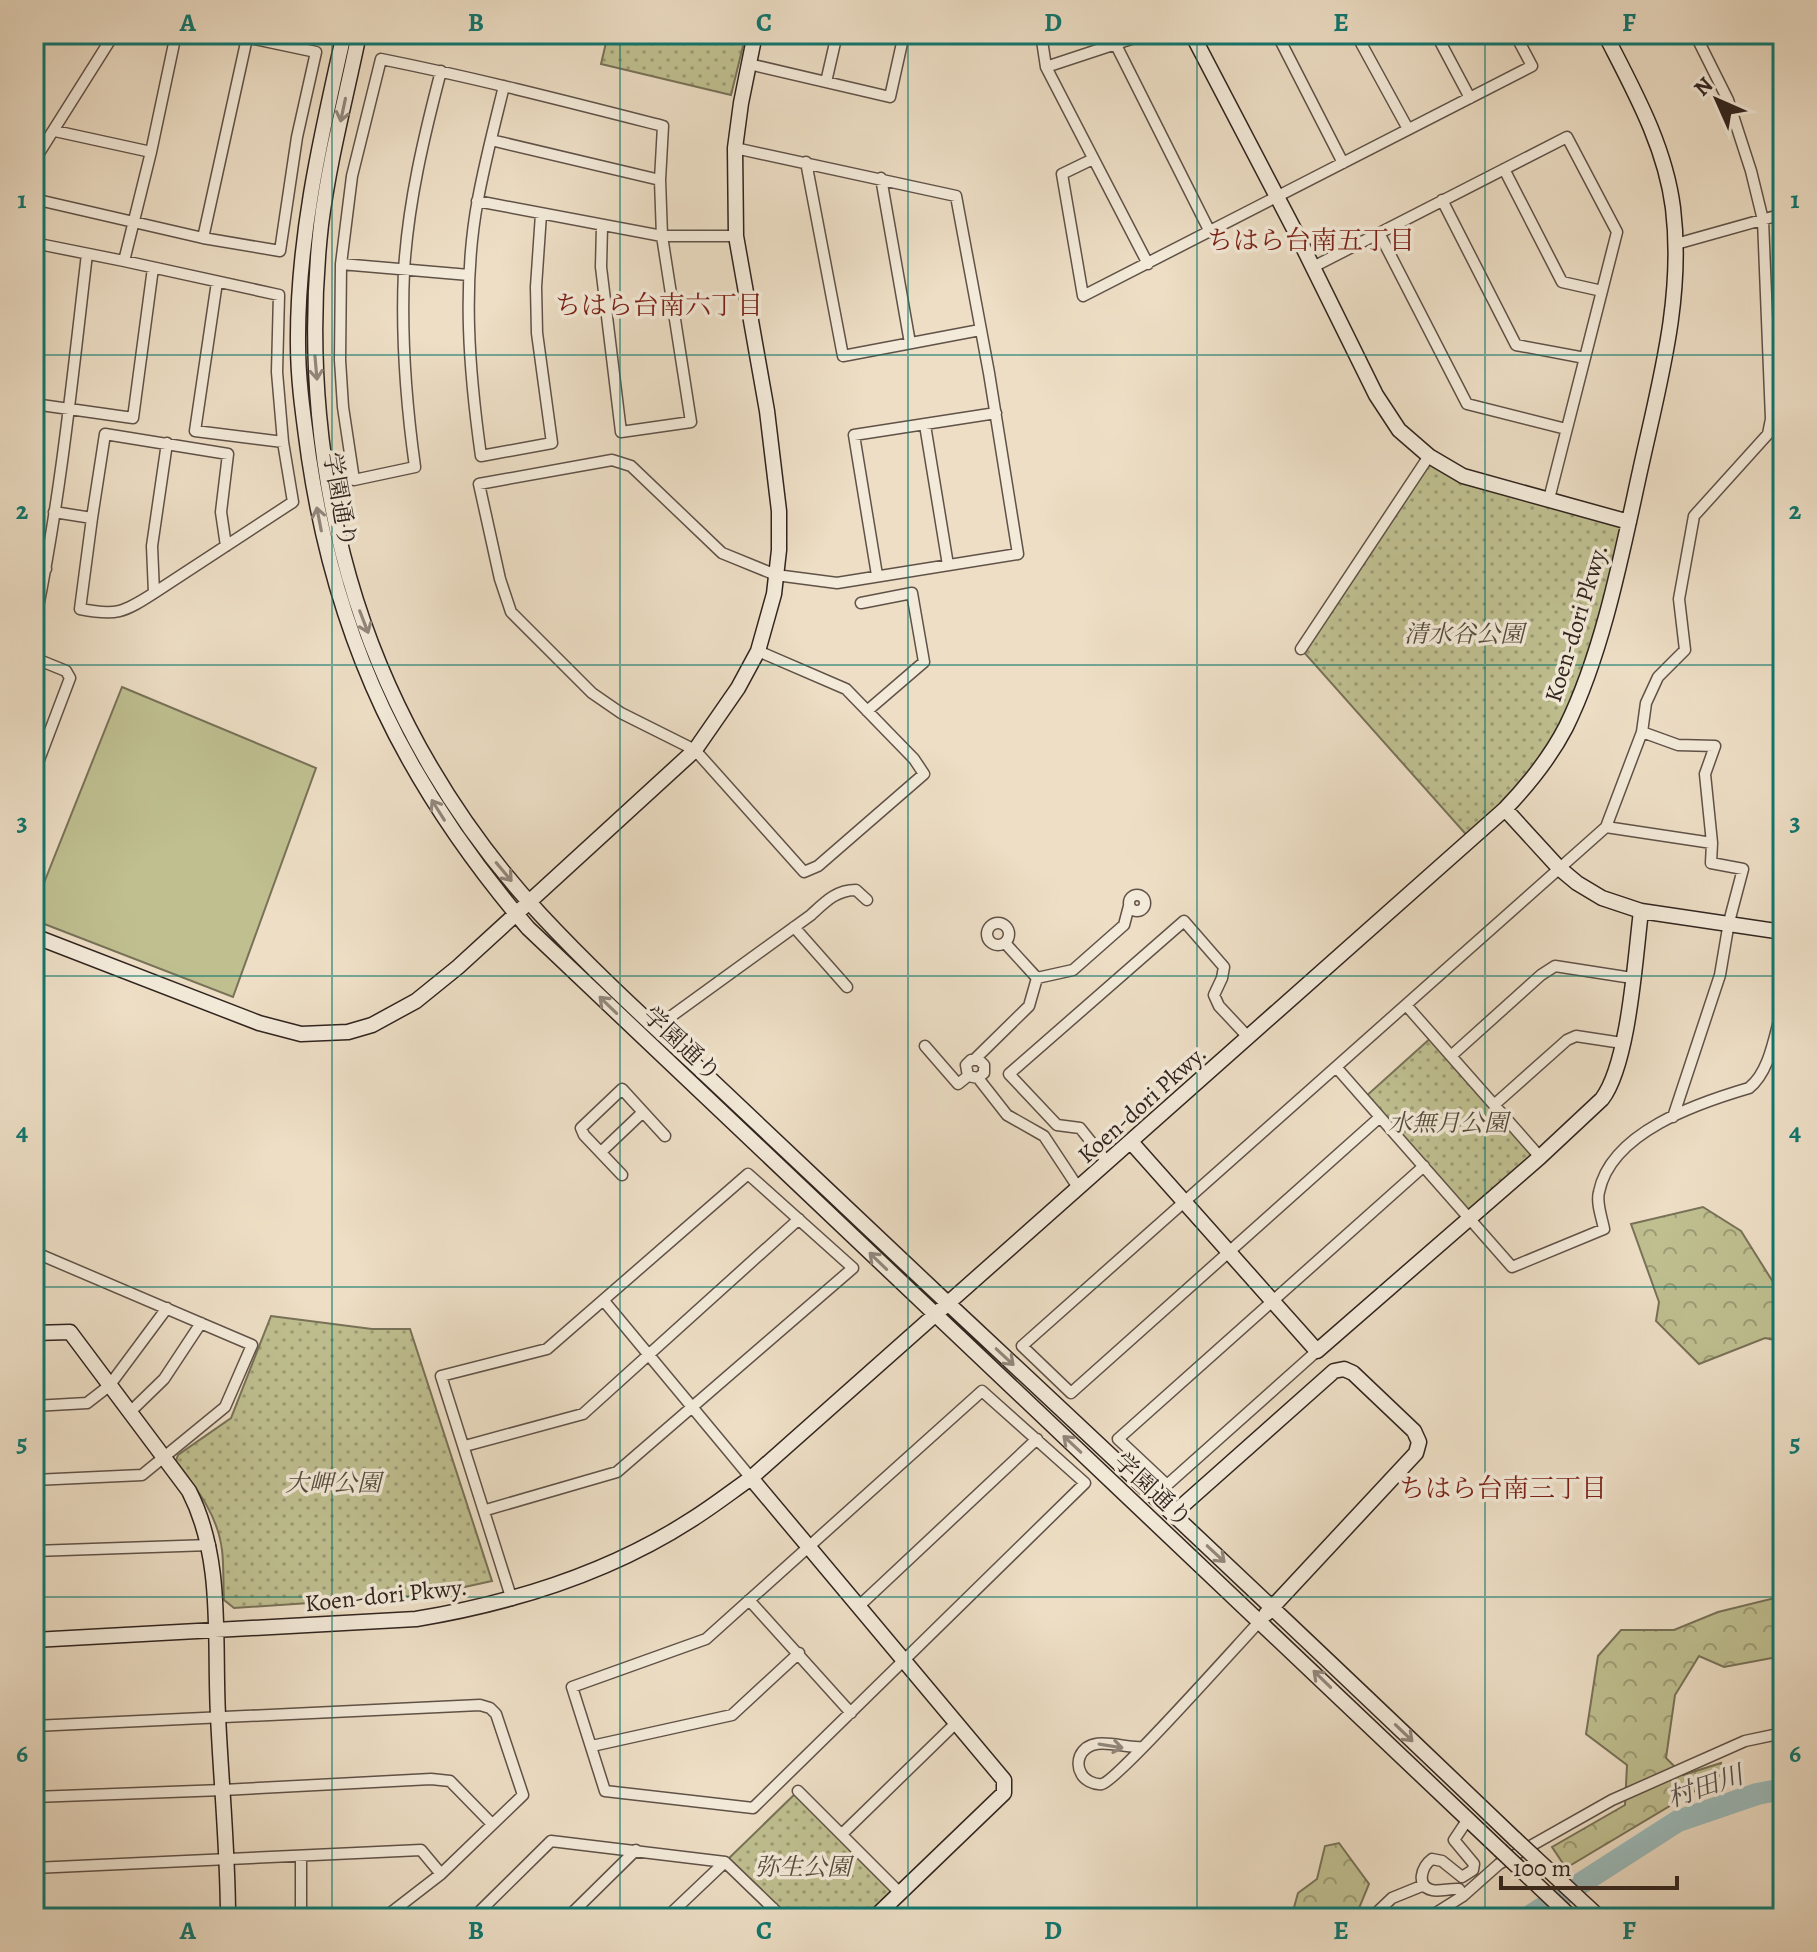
<svg xmlns="http://www.w3.org/2000/svg" width="1817" height="1952" viewBox="0 0 1817 1952" font-family="Alegreya,'Noto Serif JP',serif">
<style>
.grass{fill:#bfbf90;stroke:#787258;stroke-width:2}
.forest{fill:url(#forest-crowns);stroke:#787258;stroke-width:2}
.park{fill:url(#park-dots);stroke:#787258;stroke-width:2}
.lines{fill:none;stroke-linecap:round;stroke-linejoin:round}
.river{stroke:#9bbbbb;stroke-width:22}
.street-casing{stroke:#605248;stroke-width:13}
.secondary-casing{stroke:#31241f;stroke-width:17}
.street{stroke:#f3ead9;stroke-width:10}
.secondary{stroke:#f3ead9;stroke-width:14}
.secondary-bridge-casing{stroke:#31241f;stroke-width:17;stroke-linecap:butt}
.secondary-bridge{stroke:#f3ead9;stroke-width:14}
.oneway{stroke:#92877c}
.grid{fill:none;stroke:#0f766e;stroke-width:2;stroke-opacity:0.55}
.labels{text-anchor:middle;stroke-width:7;stroke-linejoin:round;paint-order:stroke}
.street-label{font-size:24px;fill:#31241f;stroke:#f3ead9}
.park-label{font-size:24px;font-style:italic;fill:#544b3b;stroke:#f3ead9}
.neighbourhood-label{font-size:26px;fill:#7a1f14;stroke:#f3ead9}
.water-label{font-size:26px;font-style:italic;fill:#51514e;stroke:#f3ead9}
.neatline{fill:none;stroke:#0f766e;stroke-width:3}
.grid-label{font-size:26px;text-anchor:middle;font-weight:bold;fill:#0f766e}
</style>
<defs>
<pattern id="forest-crowns" width="20" height="18" patternUnits="userSpaceOnUse" patternTransform="scale(2)"><rect width="20" height="18" fill="#bfbf90"/><path d="M2 6a3 3 0 1 1 6 0M12 15a3 3 0 1 1 6 0" fill="none" stroke="#9c9b75"/></pattern>
<pattern id="park-dots" width="8" height="8" patternUnits="userSpaceOnUse" patternTransform="scale(2)"><rect width="8" height="8" fill="#bfbf90"/><path d="M2 2h.1M6 6h.1" fill="none" stroke="#9c9b75" stroke-width="1.8" stroke-linecap="round"/></pattern>
</defs>
<rect width="100%" height="100%" fill="#eddec5"/>
<filter id="stains"><feTurbulence type="fractalNoise" baseFrequency=".0025" numOctaves="4"/><feColorMatrix values="0 0 0 0 .2 0 0 0 0 .09 0 0 0 0 .02 0 0 0 .5 -.17"/></filter>
<radialGradient id="worn" r=".72"><stop offset=".6" stop-color="#630" stop-opacity="0"/><stop offset="1" stop-color="#630" stop-opacity=".3"/></radialGradient>
<path class="grass" d="M 122,687 L 316,768 L 233,997 L 34,920 L 34,908 Z"/>
<path class="forest" d="M 1703,1207 L 1741,1231 L 1773,1282 L 1783,1287 L 1783,1342 L 1765,1338 L 1699,1364 L 1656,1321 L 1659,1302 L 1631,1224 Z
M 1783,1596 L 1783,1656 L 1724,1667 L 1699,1656 L 1675,1695 L 1666,1758 L 1683,1775 L 1721,1763 L 1720,1776 L 1566,1868 L 1552,1847 L 1625,1805 L 1627,1765 L 1586,1734 L 1598,1656 L 1621,1630 L 1674,1630 L 1718,1612 Z
M 1339,1843 L 1369,1884 L 1355,1918 L 1291,1918 L 1298,1893 L 1317,1879 L 1325,1846 Z"/>
<path class="park" d="M 608,34 L 746,34 L 731,95 L 601,64 Z
M 1429,456 L 1463,476 L 1629,522 L 1598,640 L 1547,759 L 1471,840 L 1301,649 Z
M 1433,1036 L 1540,1157 L 1470,1218 L 1364,1098 Z
M 271,1316 L 372,1329 L 410,1329 L 492,1581 L 428,1595 L 234,1608 L 224,1600 C 223,1584 224,1566 222,1550 C 218,1515 196,1488 176,1461 L 178,1455 L 231,1418 Z
M 798,1791 L 900,1893 L 874,1918 L 782,1918 L 725,1862 Z"/>
<g class="lines">
<path class="river" d="M 1527,1918 L 1678,1821 L 1757,1794 L 1783,1789"/>
<defs>
<path id="street" d="M 1041,34 L 1046,67 L 1148,264
M 1114,34 L 1116,45 L 1210,232
M 1277,34 L 1343,163
M 1356,34 L 1408,129
M 1436,34 L 1470,98
M 1774,34 L 1783,52
M 749,64 L 890,97 L 904,34
M 1046,67 L 1146,34
M 441,71 C 424,136 408,203 404,271 C 401,336 406,402 415,467 L 354,480 L 343,407 L 340,360 L 341,264 L 352,176 L 381,59 C 476,78 569,102 663,126 L 660,180 L 662,236 L 691,422 L 621,432 L 601,267 L 602,226
M 826,82 L 837,34
M 504,86 C 495,123 485,161 478,199 C 462,284 469,371 481,456 L 552,443 L 537,333 L 536,287 L 541,214
M 55,131 L 151,152
M 491,140 L 660,180
M 735,148 L 956,196 L 989,373 L 1018,554 L 837,583 L 776,575 L 722,553 L 631,466 L 612,460 L 479,484 L 500,579 L 511,612 L 592,693 L 621,713 L 695,750 L 804,872 L 818,866 L 924,774 L 914,759 L 846,689 L 758,651
M 1093,159 L 1062,174 L 1083,296 L 1532,66 L 1515,34
M 34,161 L 114,34
M 806,162 L 843,356 L 980,330
M 1504,169 L 1562,282 L 1602,291
M 881,178 L 910,343
M 34,199 L 203,238 L 280,251 L 297,137 L 316,52 L 231,34
M 1442,200 L 1516,345 L 1585,358
M 477,201 L 662,236 L 736,236
M 1379,233 L 1467,404 L 1566,429
M 203,238 L 247,38
M 34,243 L 124,261 L 151,152 L 176,34
M 1676,244 L 1783,214
M 124,261 L 279,295 L 277,372 L 283,442 L 195,431 L 217,282
M 341,264 L 469,275
M 1313,267 L 1567,137 L 1617,232 L 1549,499
M 34,404 L 133,418 L 153,268
M 925,425 L 948,565
M 167,443 L 152,546 L 154,593 L 293,502 L 283,442
M 54,512 L 92,518 L 80,609 C 116,616 123,613 154,593
M 92,518 L 105,434 L 228,454 L 221,512 L 226,546
M 34,565 L 46,569
M 877,575 L 854,435 L 996,413
M 861,603 L 912,593 L 924,662 L 867,711
M 34,611 L 37,612 C 61,494 73,373 87,254
M 1301,649 L 1429,456
M 34,658 L 66,671 L 70,678 L 34,773
M 1642,732 L 1678,745 L 1715,746 L 1705,774 L 1712,843 L 1711,863 L 1743,869 L 1729,922 L 1720,975 L 1673,1117
M 1606,827 L 1712,843
M1129 903a8 8 0 1 1 16 0a8 8 0 1 1-16 0Z
M987 934a11 11 0 1 1 22 0a11 11 0 1 1-22 0Z
M 794,927 L 847,987
M 1005,943 L 1037,978
M 1406,1005 L 1540,1157
M 655,1028 L 811,915 C 825,902 836,890 856,890 L 867,900
M 925,1046 L 958,1084 L 968,1076
M 1451,1056 L 1541,975 L 1555,966 L 1632,978
M 975,1059 L 1029,1006 L 1037,978 L 1073,970 L 1124,925 L 1129,906
M 1336,1067 L 1512,1267 L 1604,1229 C 1602,1218 1596,1203 1599,1192 C 1611,1132 1698,1103 1749,1088 C 1771,1071 1775,1031 1783,1006
M 978,1078 L 984,1073 L 984,1065 L 979,1060 L 971,1060 L 966,1065 L 968,1076 L 978,1078 L 1007,1115 L 1044,1136 L 1079,1189
M 1494,1105 L 1567,1040 L 1576,1036 L 1622,1043
M 1380,1117 L 1071,1393 L 1022,1346 L 1606,827 L 1642,732 L 1646,703 L 1658,677 L 1685,650 L 1679,599 L 1694,516 L 1768,434 L 1771,419 L 1763,220 L 1751,171 L 1728,100 L 1698,40 L 1702,34
M 601,1152 L 643,1112
M 1108,1163 L 1080,1128 L 1057,1125 L 1009,1074 L 1184,921 L 1224,967 L 1222,978 L 1214,995 L 1219,1006 L 1249,1038
M 622,1175 L 584,1135 L 581,1128 L 622,1089 L 665,1136
M 34,1252 L 252,1345 L 225,1407 L 142,1475 L 34,1480
M 604,1301 L 751,1478
M 1317,1351 L 1167,1485 L 1118,1439 L 1424,1166
M 982,1391 L 1085,1483 L 753,1808 L 605,1791 L 572,1687 L 706,1639 Z
M 34,1406 L 87,1403 L 109,1386 L 167,1308
M 129,1413 L 164,1379 L 201,1323
M 465,1446 L 583,1414 L 799,1219
M 486,1510 L 617,1472 L 853,1268 L 748,1174 L 547,1349 L 441,1376 L 512,1600
M 34,1551 L 210,1545
M 749,1600 L 851,1713
M 859,1606 L 1037,1439
M 34,1726 L 480,1705 L 490,1708 L 496,1714 L 523,1795 L 441,1874 L 384,1918
M 592,1746 L 732,1715 L 799,1653
M 1142,1747 C 1123,1749 1091,1733 1080,1756 C 1078,1761 1078,1768 1081,1773 C 1084,1780 1094,1785 1102,1784 C 1117,1781 1240,1642 1260,1621
M 798,1791 L 900,1893
M 34,1797 L 223,1790 L 431,1779 L 450,1781 L 492,1824
M 842,1834 L 957,1722
M 301,1857 L 301,1911 L 306,1918
M 34,1868 L 421,1850 L 441,1874
M 1463,1896 L 1459,1889 C 1451,1888 1439,1892 1432,1890 C 1415,1886 1422,1866 1432,1859 L 1442,1861 L 1462,1877 L 1473,1870 L 1474,1864 L 1454,1840 L 1468,1819
M 473,1918 L 551,1841 L 725,1862 L 783,1918
M 567,1918 L 636,1850
M 666,1918 L 725,1862
M 763,1918 L 773,1908
M 1371,1918 L 1392,1898 L 1424,1885
M 1428,1918 L 1463,1896 L 1499,1864 L 1612,1800 L 1745,1741 L 1783,1733"/>
<path id="secondary" d="M 344,34 C 321,136 297,239 298,344 C 298,383 304,420 309,458 C 337,645 406,785 528,928 L 1500,1850
M 359,34 C 346,97 329,161 321,225 C 307,350 318,480 356,600 C 393,716 457,825 540,914 C 592,970 649,1022 705,1074 C 783,1148 861,1221 939,1295 C 1132,1475 1324,1656 1515,1839
M 1192,34 L 1296,233 L 1376,395 L 1399,430 L 1429,456 L 1463,476 L 1629,522
M 1505,809 L 1559,868 L 1577,883 L 1602,898 L 1641,911 L 1783,932
M 34,936 L 259,1023 L 301,1034 L 348,1032 L 372,1025 L 416,1001 L 458,967 L 695,750 L 738,688 L 758,651 L 774,594 L 779,550 L 779,511 L 767,411 L 736,236 L 735,148 L 741,103 L 755,34
M 1131,1142 L 1317,1351 L 1540,1157 L 1602,1099 C 1629,1063 1635,959 1641,911
M 34,1333 L 70,1332 L 189,1491 C 224,1559 214,1640 218,1715 C 221,1783 228,1850 228,1918
M 751,1478 L 1004,1780 L 1004,1793 L 874,1918
M 1173,1514 L 1334,1371 L 1344,1369 L 1353,1373 L 1414,1431 L 1419,1442 L 1416,1453 L 1266,1614
M 34,1640 L 416,1619 C 513,1603 607,1574 691,1520 C 712,1507 731,1492 751,1478 L 1505,809 C 1529,784 1550,758 1566,727 C 1603,652 1622,553 1640,471 C 1659,384 1684,298 1673,208 C 1665,145 1633,89 1605,34"/>
</defs>
<use href="#street" class="street-casing"/>
<use href="#secondary" class="secondary-casing"/>
<use href="#street" class="street"/>
<use href="#secondary" class="secondary"/>
<defs>
<path id="secondary-bridge" d="M 1515,1839 L 1600,1918
M 1500,1850 L 1572,1918"/>
</defs>
<use href="#secondary-bridge" class="secondary-bridge-casing"/>
<use href="#secondary-bridge" class="secondary-bridge"/>
</g>
<defs><path id="oneway-shaft" d="M-6 0H5M1.5-3L5.5 0L1.5 3" fill="none" stroke-width="1.6" stroke-linecap="round" stroke-linejoin="round" transform="scale(2)"/></defs>
<g class="oneway">
<use href="#oneway-shaft" transform="translate(343 110) rotate(102)"/>
<use href="#oneway-shaft" transform="translate(316 368) rotate(85)"/>
<use href="#oneway-shaft" transform="translate(319 519) rotate(-101)"/>
<use href="#oneway-shaft" transform="translate(364 622) rotate(69)"/>
<use href="#oneway-shaft" transform="translate(438 810) rotate(-122)"/>
<use href="#oneway-shaft" transform="translate(504 872) rotate(50)"/>
<use href="#oneway-shaft" transform="translate(608 1005) rotate(-136)"/>
<use href="#oneway-shaft" transform="translate(878 1261) rotate(-136)"/>
<use href="#oneway-shaft" transform="translate(1005 1357) rotate(43)"/>
<use href="#oneway-shaft" transform="translate(1072 1444) rotate(-137)"/>
<use href="#oneway-shaft" transform="translate(1216 1554) rotate(43)"/>
<use href="#oneway-shaft" transform="translate(1322 1679) rotate(-136)"/>
<use href="#oneway-shaft" transform="translate(1404 1733) rotate(44)"/>
<use href="#oneway-shaft" transform="translate(1111 1746) rotate(9)"/>
</g>
<path class="grid" d="M 332,34 L 332,1918M 620,34 L 620,1918M 908,34 L 908,1918M 1197,34 L 1197,1918M 1485,34 L 1485,1918M 34,355 L 1783,355M 34,665 L 1783,665M 34,976 L 1783,976M 34,1287 L 1783,1287M 34,1597 L 1783,1597"/>
<g class="labels">
<g class="street-label">
<text transform="translate(340 500) rotate(80)" y="8">学園通り</text>
<text transform="translate(1576 623) rotate(-73)" y="8">Koen-dori Pkwy.</text>
<text transform="translate(682 1044) rotate(43)" y="8">学園通り</text>
<text transform="translate(1142 1104) rotate(-42)" y="8">Koen-dori Pkwy.</text>
<text transform="translate(1153 1490) rotate(43)" y="8">学園通り</text>
<text transform="translate(386 1595) rotate(-6)" y="8">Koen-dori Pkwy.</text>
</g>
<g class="park-label">
<text x="1464" y="642">清水谷公園</text>
<text x="1448" y="1131">水無月公園</text>
<text x="333" y="1491">大岬公園</text>
<text x="803" y="1875">弥生公園</text>
</g>
<g class="neighbourhood-label">
<text x="1311" y="249">ちはら台南五丁目</text>
<text x="659" y="314">ちはら台南六丁目</text>
<text x="1503" y="1497">ちはら台南三丁目</text>
</g>
<g class="water-label">
<text transform="translate(1705 1786) rotate(-19)" y="9">村田川</text>
</g>
</g>
<rect width="1817" height="1952" fill="none" stroke="#eddec5" stroke-width="88"/>
<g transform="translate(1717 100) rotate(315)" stroke="#f3ead9" stroke-width="6" paint-order="stroke">
<path d="M0-6L14 30L0 20L-14 30Z" fill="#31241f"/>
<text y="-12" font-size="22" font-weight="bold" text-anchor="middle" fill="#31241f">N</text>
</g>
<path d="M1501 1876v12h176v-12" fill="none" stroke="#31241f" stroke-width="4"/>
<text x="1513" y="1876" font-size="24" fill="#31241f" stroke="#f3ead9" stroke-width="6" paint-order="stroke">100 m</text>
<rect x="44" y="44" width="1729" height="1864" class="neatline"/>
<g class="grid-label">
<text x="188" y="31">A</text>
<text x="476" y="31">B</text>
<text x="764" y="31">C</text>
<text x="1053" y="31">D</text>
<text x="1341" y="31">E</text>
<text x="1629" y="31">F</text>
<text x="22" y="208">1</text>
<text x="1795" y="208">1</text>
<text x="22" y="519">2</text>
<text x="1795" y="519">2</text>
<text x="22" y="830">3</text>
<text x="1795" y="830">3</text>
<text x="22" y="1140">4</text>
<text x="1795" y="1140">4</text>
<text x="22" y="1451">5</text>
<text x="1795" y="1451">5</text>
<text x="22" y="1762">6</text>
<text x="1795" y="1762">6</text>
<text x="188" y="1939">A</text>
<text x="476" y="1939">B</text>
<text x="764" y="1939">C</text>
<text x="1053" y="1939">D</text>
<text x="1341" y="1939">E</text>
<text x="1629" y="1939">F</text>
</g>
<rect width="100%" height="100%" filter="url(#stains)"/>
<rect width="100%" height="100%" fill="url(#worn)"/>
</svg>
